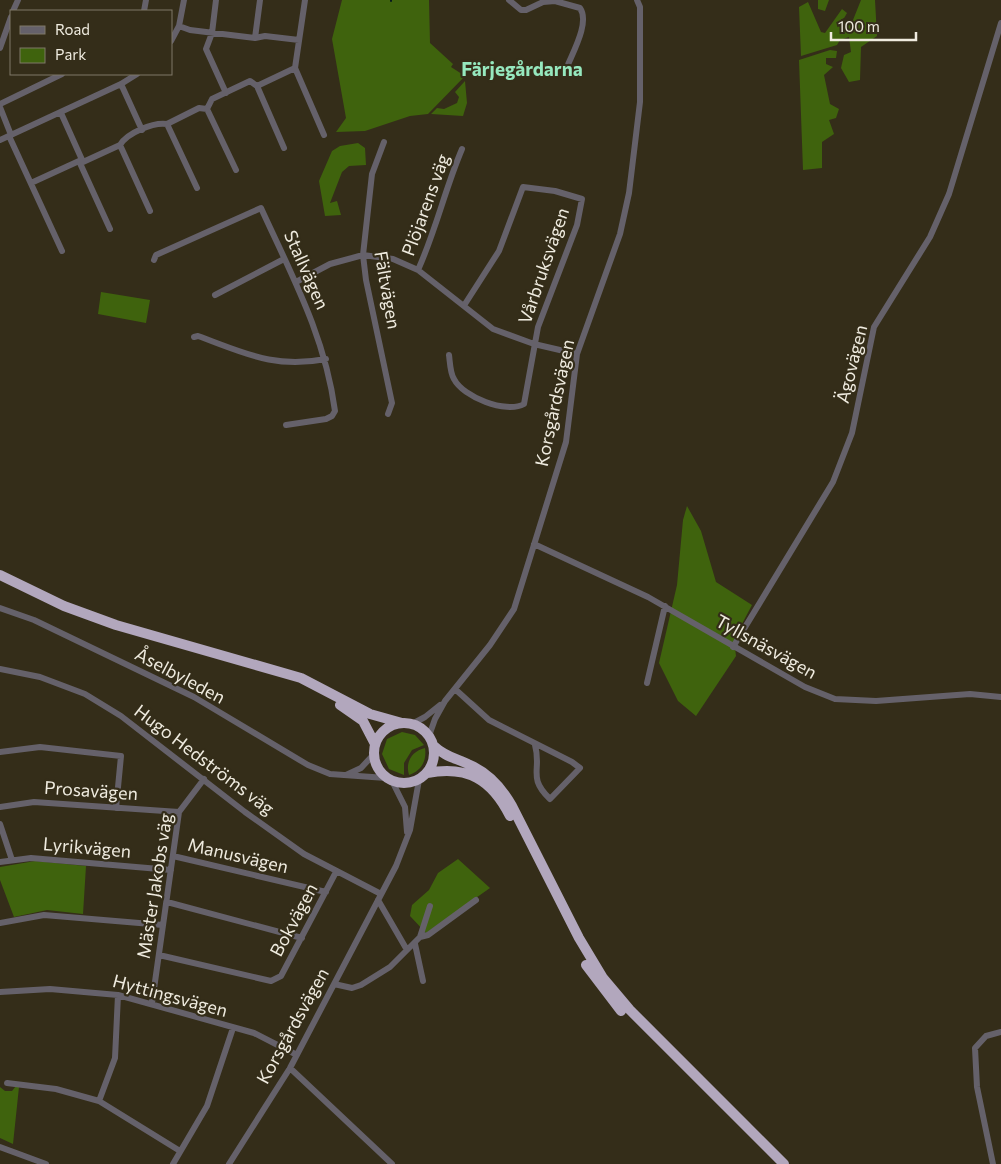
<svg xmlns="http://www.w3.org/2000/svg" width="1001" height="1164" viewBox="0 0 1001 1164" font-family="Commissioner,sans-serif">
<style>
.green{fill:#3f630d}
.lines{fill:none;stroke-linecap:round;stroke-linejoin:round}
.stream{stroke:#07191c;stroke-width:2}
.minor{stroke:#65616a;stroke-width:6}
.highway{stroke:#b2a7bd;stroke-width:10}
.labels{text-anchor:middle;stroke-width:4.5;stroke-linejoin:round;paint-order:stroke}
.street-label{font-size:18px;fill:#efebdf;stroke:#342d19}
.neighbourhood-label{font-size:19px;font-weight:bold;fill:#96e8be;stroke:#342d19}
</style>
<rect width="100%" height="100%" fill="#342d19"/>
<path class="green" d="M 342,0 L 429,0 L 430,43 L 453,64 L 451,67 L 465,76 L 428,114 L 410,116 L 365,131 L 336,132 L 346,118 L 332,39 Z
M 818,0 L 829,0 L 825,11 L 818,9 Z
M 861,0 L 875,0 L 877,36 L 861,47 L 860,80 L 849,82 L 841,68 L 844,55 L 851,52 L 849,37 L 840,40 L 837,45 L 801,56 L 799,7 L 808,2 L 821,32 L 825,33 L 842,9 L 847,13 L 839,27 L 851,25 Z
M 830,50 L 837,51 L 836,58 L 826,58 L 826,64 L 833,67 L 824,75 L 830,104 L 839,109 L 836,118 L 829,120 L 834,134 L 822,142 L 822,168 L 803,170 L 799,60 Z
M 465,81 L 467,103 L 463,116 L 431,114 L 437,108 L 444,109 L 457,103 L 459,97 L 455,92 Z
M 358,143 L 365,148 L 366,165 L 349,166 L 342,172 L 330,203 L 337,201 L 341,215 L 325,216 L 319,181 L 332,151 L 340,146 Z
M 101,292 L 150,300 L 146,323 L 98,314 Z
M 687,506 L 701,531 L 716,582 L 752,605 L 734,639 L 736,656 L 696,716 L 678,701 L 659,663 L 677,585 L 683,520 Z
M 402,732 L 415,735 L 424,745 L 412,750 L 404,763 L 404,775 L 389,769 L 382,754 L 387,739 Z
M 425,748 C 427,761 421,771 409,775 C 405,762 412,751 425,748 Z
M 458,859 L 490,888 L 426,933 L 410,916 L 412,905 L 429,890 L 438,873 Z
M 35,861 L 86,866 L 83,914 L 47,910 L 14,917 L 0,880 L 0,867 Z
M 16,1086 L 19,1087 L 13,1144 L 0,1138 L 0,1087 L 5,1091 L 12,1091 Z"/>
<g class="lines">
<path class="stream" d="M 391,1 L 391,0"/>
<path class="minor" d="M 216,0 L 212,33 L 206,49 L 226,93
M 509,0 L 521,10 L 526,10 L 543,2 L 555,1 L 580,8 C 590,22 573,52 567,67
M 13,11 L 18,0
M 144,11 L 146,0
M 179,26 L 190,30 L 255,38 L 260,0
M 255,38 L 265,36 L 299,40
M 171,41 L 179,26 L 184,0
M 0,48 L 11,17
M 295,68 L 305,0
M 121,84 L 142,130
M 257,86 L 295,68 L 324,135
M 0,104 L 62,74
M 0,107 L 11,135
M 61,113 L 83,162 L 120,145
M 167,124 L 199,108 L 207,109
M 9,136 L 62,251
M 0,140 L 121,84 L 137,74
M 384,142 L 372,174 L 363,255 L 366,280 L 392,403 L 388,414
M 236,170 L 207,109 L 212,99 L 250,81 L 257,86 L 284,148
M 31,183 L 79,161 L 110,229
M 150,211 L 120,145 C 127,133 153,122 167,124 L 197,188
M 154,260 L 156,255 L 261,208 C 292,276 325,336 335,411 L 332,416 L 326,419 L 286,425
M 418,270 C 436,230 445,189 462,149
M 296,282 L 330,264 L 363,255 L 393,259 L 418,270 L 493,329 L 534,344 L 577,354
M 215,295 L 284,259
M 194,337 L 198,336 C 245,353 274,369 326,359
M 449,355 C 450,362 450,373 454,379 C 463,397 506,414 524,404 L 538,327 L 577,225 L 582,199 L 555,191 L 523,187 L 499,251 L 465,304
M 534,544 L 648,597 L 805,687 L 835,699 L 876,701 L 970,694 L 1001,697
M 0,608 L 34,620 L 194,697 L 308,765 L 330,774 L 386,778
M 733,647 L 833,482 L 852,433 L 874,327 L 930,237 L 949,194 L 1001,23
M 0,669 L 40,677 L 85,694 L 121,716 L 245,812 L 304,854 L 381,894
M 647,683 L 665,606
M 455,689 L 489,720 L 572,762 L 580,768 L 550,799 C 527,777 542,770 535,745
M 412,724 L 425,717 L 440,705
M 429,736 L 435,719 L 445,701 L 490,645 L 514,609 L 566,442 L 577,354 L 620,234 L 629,193 L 640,102 L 640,7 L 637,0
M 0,752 L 40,747 L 121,756 L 116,808
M 346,775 L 361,768 L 374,754
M 392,781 L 405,807 L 407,832
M 0,807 L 34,802 L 179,812
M 0,824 L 12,860
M 173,856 L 326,892
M 0,862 L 31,858 L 171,870
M 378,900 L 407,950
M 167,902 L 302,938
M 0,923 L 44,915 L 163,925
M 420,937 L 428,935 L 476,900
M 415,944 L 423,981
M 159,955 L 271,981 L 281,976 L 336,872
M 334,984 L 352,988 L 361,985 L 390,967 L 420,937 L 430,906
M 0,992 L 50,989 L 118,995 L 254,1033 L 297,1055
M 152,1003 L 179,812 L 204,779
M 290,1068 L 392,1164
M 7,1083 L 56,1089 L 99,1101 L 180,1151
M 99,1101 L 115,1058 L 118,995
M 0,1147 L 46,1164
M 173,1164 L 207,1106 L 233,1028
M 229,1164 L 290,1068 L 396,866 L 410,830 L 419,780
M 993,1164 L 977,1087 L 975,1048 L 986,1036 L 1001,1032"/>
<path class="highway" d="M 0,575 L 64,606 L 116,625 L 301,678 L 370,714 L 402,723
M 340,705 L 363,721 L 375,744
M374 753a30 30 0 1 1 60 0a30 30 0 1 1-60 0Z
M 434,746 C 444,756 455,758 468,764 C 487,772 502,788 512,806 L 579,938 L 603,978 L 630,1010 L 784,1164
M 427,773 C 468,765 492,780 510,816
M 586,965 L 621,1011"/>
</g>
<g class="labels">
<g class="street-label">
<text transform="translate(426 205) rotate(-70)" y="6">Plöjarens väg</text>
<text transform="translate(544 266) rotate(-71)" y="6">Vårbruksvägen</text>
<text transform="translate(306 270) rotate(66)" y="6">Stallvägen</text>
<text transform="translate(387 290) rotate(80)" y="6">Fältvägen</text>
<text transform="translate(852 364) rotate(-76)" y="6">Ägovägen</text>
<text transform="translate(555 403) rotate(-78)" y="6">Korsgårdsvägen</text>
<text transform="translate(766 647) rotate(29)" y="6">Tyllsnäsvägen</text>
<text transform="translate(180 676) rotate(28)" y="6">Åselbyleden</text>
<text transform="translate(204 760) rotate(37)" y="6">Hugo Hedströms väg</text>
<text transform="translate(91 791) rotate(4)" y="6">Prosavägen</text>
<text transform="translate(87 848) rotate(5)" y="6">Lyrikvägen</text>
<text transform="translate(238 856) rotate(13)" y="6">Manusvägen</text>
<text transform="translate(155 886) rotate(-81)" y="6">Mäster Jakobs väg</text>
<text transform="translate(294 920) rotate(-62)" y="6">Bokvägen</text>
<text transform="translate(170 996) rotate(15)" y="6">Hyttingsvägen</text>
<text transform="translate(293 1026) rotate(-61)" y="6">Korsgårdsvägen</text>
</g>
<g class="neighbourhood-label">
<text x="522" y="76">Färjegårdarna</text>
</g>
</g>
<rect x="10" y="10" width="162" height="65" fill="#342d19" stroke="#7f7968"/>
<rect x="20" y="26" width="25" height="8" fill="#65616a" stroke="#7f7968"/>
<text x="55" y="35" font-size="15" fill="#efebdf">Road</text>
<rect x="20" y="48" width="25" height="15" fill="#3f630d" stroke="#7f7968"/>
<text x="55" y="60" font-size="15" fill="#efebdf">Park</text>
<path d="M831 32v8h85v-8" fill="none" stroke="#efebdf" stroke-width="2.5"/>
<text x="838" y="32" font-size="15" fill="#efebdf" stroke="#342d19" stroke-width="4" paint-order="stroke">100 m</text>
</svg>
